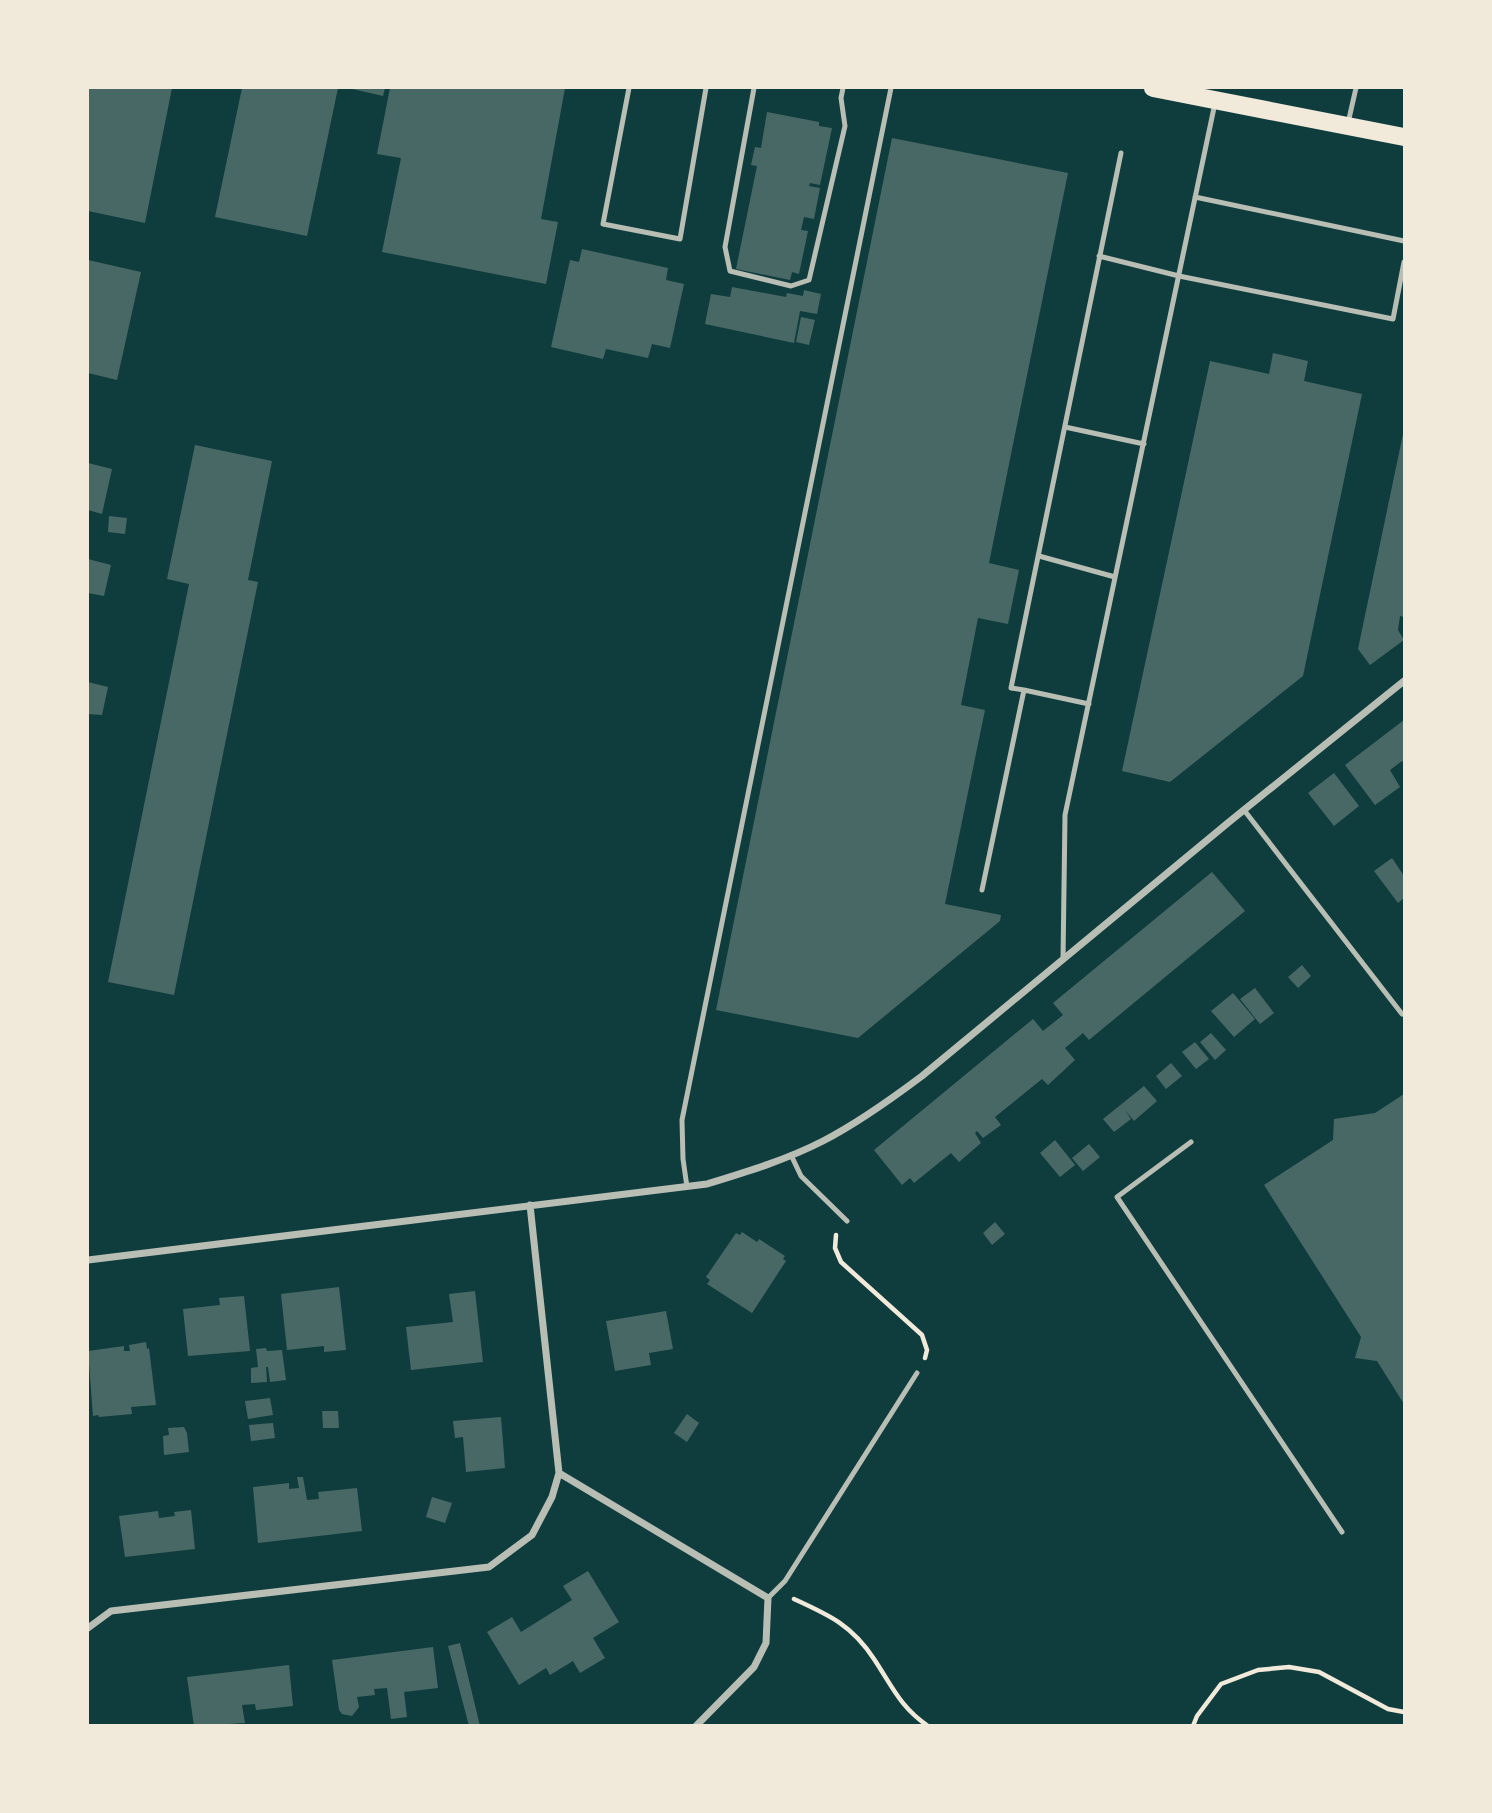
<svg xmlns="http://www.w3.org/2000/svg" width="1492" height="1813" viewBox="0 0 1492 1813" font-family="'Archivo Narrow',sans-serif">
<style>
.building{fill:#486865}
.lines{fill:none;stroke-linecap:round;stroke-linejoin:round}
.path{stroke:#f1e9da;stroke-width:4.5}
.service{stroke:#b8beb3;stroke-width:5}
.minor{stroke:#b8beb3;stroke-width:7}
.primary{stroke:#f1e9da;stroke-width:18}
</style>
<rect width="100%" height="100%" fill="#0f3d3e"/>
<path class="building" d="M 88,88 L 172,88 L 145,223 L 88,211 Z
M 242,88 L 338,88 L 307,236 L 215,217 Z
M 348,88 L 385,88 L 383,96 Z
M 390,88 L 565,88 L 541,219 L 558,222 L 546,284 L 382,252 L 401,158 L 377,154 Z
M 767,112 L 819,122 L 819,126 L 832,128 L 820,185 L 810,183 L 809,186 L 820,188 L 814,219 L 804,217 L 801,230 L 808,231 L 799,274 L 792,272 L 790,280 L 736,269 L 757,166 L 751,165 L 755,147 L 761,148 Z
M 892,138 L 1068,173 L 989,563 L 1019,570 L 1008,624 L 978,618 L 961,705 L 985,710 L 945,904 L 1001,915 L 1000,921 L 858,1038 L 716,1010 Z
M 582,249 L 668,268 L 666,280 L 684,284 L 670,348 L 652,344 L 648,358 L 606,349 L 603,359 L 551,347 L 570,260 L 579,262 Z
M 88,260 L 141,272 L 117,380 L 88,373 Z
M 732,287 L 786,297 L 787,293 L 803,296 L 804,290 L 821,294 L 817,314 L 800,311 L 794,343 L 705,324 L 711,294 L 730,297 Z
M 801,317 L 815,320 L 809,345 L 796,342 Z
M 1273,353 L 1308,361 L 1304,381 L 1362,394 L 1303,676 L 1170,782 L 1122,771 L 1210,361 L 1269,374 Z
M 1403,434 L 1404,617 L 1400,616 L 1398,630 L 1404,640 L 1370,665 L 1358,649 Z
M 195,445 L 272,461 L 248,580 L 258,582 L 174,995 L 108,982 L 189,584 L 167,579 Z
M 88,463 L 112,469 L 102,514 L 88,510 Z
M 109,516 L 127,518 L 125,534 L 108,532 Z
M 88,559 L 111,565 L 104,596 L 88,593 Z
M 88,682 L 108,687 L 102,715 L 88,714 Z
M 1404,720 L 1404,763 L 1402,761 L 1390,770 L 1400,787 L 1375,805 L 1345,765 Z
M 1334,773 L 1359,806 L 1334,826 L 1308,793 Z
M 1392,858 L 1404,876 L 1404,898 L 1398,903 L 1374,871 Z
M 1212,872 L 1245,911 L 1089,1040 L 1083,1033 L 1065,1048 L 1075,1060 L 1048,1085 L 1042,1079 L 995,1117 L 1001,1125 L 983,1138 L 977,1131 L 975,1133 L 981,1143 L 959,1162 L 951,1153 L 914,1183 L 910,1178 L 902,1185 L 874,1150 L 1033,1019 L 1043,1031 L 1063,1015 L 1053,1003 Z
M 1302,965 L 1311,976 L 1298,988 L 1288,977 Z
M 1255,988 L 1274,1013 L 1260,1024 L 1240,999 Z
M 1233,993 L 1255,1019 L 1234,1037 L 1211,1011 Z
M 1211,1033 L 1226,1050 L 1215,1060 L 1200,1042 Z
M 1195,1042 L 1209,1059 L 1196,1069 L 1182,1052 Z
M 1171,1063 L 1182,1076 L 1166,1089 L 1156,1076 Z
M 1144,1086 L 1157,1101 L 1134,1121 L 1125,1110 L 1131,1119 L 1114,1132 L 1103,1119 Z
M 1404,1094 L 1404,1404 L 1377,1361 L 1355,1358 L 1361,1337 L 1264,1185 L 1333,1140 L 1334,1119 L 1375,1113 Z
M 1055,1140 L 1075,1165 L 1060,1177 L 1040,1153 Z
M 1089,1144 L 1100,1157 L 1083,1171 L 1072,1158 Z
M 995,1222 L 1005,1234 L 992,1245 L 983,1233 Z
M 742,1232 L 757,1242 L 759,1239 L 785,1256 L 783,1259 L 786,1261 L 752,1313 L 707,1284 L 710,1280 L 706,1277 L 736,1233 L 740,1235 Z
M 339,1287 L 346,1350 L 324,1352 L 324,1346 L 287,1350 L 281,1294 Z
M 475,1291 L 483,1362 L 411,1370 L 406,1327 L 453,1322 L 449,1294 Z
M 244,1296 L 250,1351 L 188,1356 L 183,1309 L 220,1305 L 219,1298 Z
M 666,1311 L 673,1349 L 649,1353 L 651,1365 L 615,1371 L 606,1321 Z
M 146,1342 L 147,1349 L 149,1348 L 156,1405 L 131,1407 L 132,1414 L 99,1417 L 98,1415 L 93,1416 L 88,1351 L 124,1346 L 124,1351 L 130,1351 L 129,1345 Z
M 266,1348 L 267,1351 L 282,1350 L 286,1380 L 270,1382 L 268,1367 L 266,1367 L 267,1382 L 251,1383 L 251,1368 L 258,1367 L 256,1349 Z
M 270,1398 L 273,1415 L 248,1419 L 245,1401 Z
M 322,1411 L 338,1411 L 339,1428 L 323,1428 Z
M 687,1414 L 699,1423 L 687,1442 L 674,1433 Z
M 501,1417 L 505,1468 L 466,1472 L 463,1437 L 455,1438 L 453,1421 Z
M 273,1423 L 275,1438 L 251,1441 L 249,1425 Z
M 184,1427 L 187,1433 L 189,1452 L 164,1455 L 163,1436 L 169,1435 L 168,1428 Z
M 297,1477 L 303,1477 L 307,1500 L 319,1499 L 318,1492 L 357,1488 L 362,1531 L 258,1543 L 253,1487 L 289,1483 L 289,1489 L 299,1488 Z
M 432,1497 L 452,1503 L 445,1523 L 426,1517 Z
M 191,1510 L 195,1549 L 125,1557 L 119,1516 L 158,1511 L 159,1518 L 175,1516 L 174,1512 Z
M 588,1571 L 619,1622 L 593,1638 L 605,1658 L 580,1673 L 573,1661 L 550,1675 L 546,1668 L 519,1685 L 487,1632 L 512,1617 L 521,1632 L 572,1600 L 563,1586 Z
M 460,1643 L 480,1726 L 469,1726 L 448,1646 Z
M 433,1647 L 438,1688 L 404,1692 L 407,1717 L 391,1719 L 387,1688 L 374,1689 L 375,1695 L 357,1697 L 359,1707 L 352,1716 L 342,1714 L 339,1710 L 332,1660 Z
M 289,1665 L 293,1706 L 256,1710 L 255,1704 L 242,1705 L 245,1723 L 194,1726 L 187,1677 Z"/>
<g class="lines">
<path class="path" d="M 836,1235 L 835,1248 L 841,1262 L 922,1335 L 927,1350 L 925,1358
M 794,1599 C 829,1615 852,1625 874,1659 C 892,1686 900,1707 928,1726
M 1193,1726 L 1197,1716 L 1221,1684 L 1258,1670 L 1289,1667 L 1319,1672 L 1388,1709 L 1404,1712"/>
<path class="service" d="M 629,88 L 603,224 L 680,239 L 706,88
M 754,88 L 725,247 L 730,271 L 791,286 L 809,280 L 845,126 L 841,98 L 843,88
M 1348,123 L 1356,88
M 1195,197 L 1404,241
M 1099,256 L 1179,276 L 1393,319 L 1404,262
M 1065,427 L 1144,444
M 1039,556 L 1115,577
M 1024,690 L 1089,704
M 1244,810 L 1402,1014
M 982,890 L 1024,690 L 1011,688 L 1121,153
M 1063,960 L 1065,815 L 1215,103
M 1191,1142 L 1117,1197 L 1342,1532
M 791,1155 L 801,1176 L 847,1221
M 687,1187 L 683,1159 L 682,1120 L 891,88
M 768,1598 L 785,1581 L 917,1373"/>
<path class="minor" d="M 88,1260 L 707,1184 C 746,1172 786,1160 823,1141 C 858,1123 890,1100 922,1076 L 1229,822 L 1404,681
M 559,1473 L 768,1598 L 766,1643 L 754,1667 L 696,1726
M 88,1628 L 111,1611 L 489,1567 L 532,1535 L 552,1497 L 559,1473 L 530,1205"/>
<path class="primary" d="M 1153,88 L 1404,137"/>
</g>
<rect width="1492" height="1813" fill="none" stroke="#f1e9da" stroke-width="178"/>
</svg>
